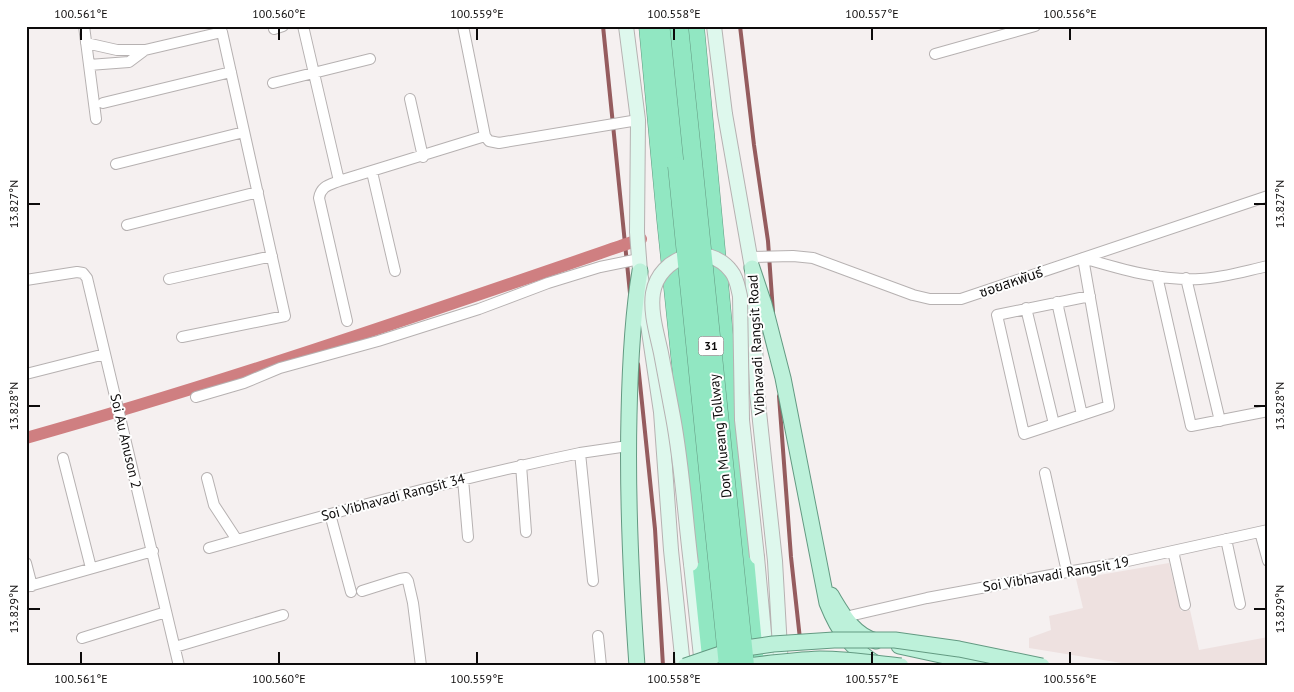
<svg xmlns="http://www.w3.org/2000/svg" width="1294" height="692" viewBox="0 0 1294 692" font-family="'PT Sans','Noto Sans Thai',sans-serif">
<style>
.built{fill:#eee1e0}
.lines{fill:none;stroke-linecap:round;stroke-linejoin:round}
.stream{stroke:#955c5e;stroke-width:4}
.canal{stroke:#cf7f81;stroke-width:12}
.street-casing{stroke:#b6b1b1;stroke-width:12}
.secondary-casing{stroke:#b6b1b1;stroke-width:16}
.primary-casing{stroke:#639a82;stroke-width:17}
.highway-casing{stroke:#639a82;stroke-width:19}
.street{stroke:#fff;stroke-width:10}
.secondary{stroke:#def8ed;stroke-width:14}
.primary{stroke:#bdf1da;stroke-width:15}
.highway{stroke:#91e7c2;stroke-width:18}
.secondary-bridge-casing{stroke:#b6b1b1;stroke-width:16;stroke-linecap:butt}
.primary-bridge-casing{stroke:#639a82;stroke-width:17;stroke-linecap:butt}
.highway-bridge-casing{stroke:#639a82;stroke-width:19;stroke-linecap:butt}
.secondary-bridge{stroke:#def8ed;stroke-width:14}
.primary-bridge{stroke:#bdf1da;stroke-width:15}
.highway-bridge{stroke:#91e7c2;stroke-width:18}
.ticks{fill:none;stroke:#0d0b0b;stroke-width:2}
.labels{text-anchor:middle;stroke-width:4;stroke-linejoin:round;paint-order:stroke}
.shield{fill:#fff;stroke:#565454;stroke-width:1}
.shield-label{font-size:12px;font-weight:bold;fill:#0d0b0b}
.street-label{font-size:14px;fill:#0d0b0b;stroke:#fff}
.neatline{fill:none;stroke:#0d0b0b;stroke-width:2}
.ticks-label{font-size:12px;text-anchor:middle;fill:#0d0b0b}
</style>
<rect width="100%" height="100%" fill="#f5f0f0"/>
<path class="built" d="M 1169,563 L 1181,611 L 1190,610 L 1199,650 L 1268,637 L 1268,666 L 1140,666 L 1029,648 L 1029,638 L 1051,630 L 1049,616 L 1083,608 L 1076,579 Z"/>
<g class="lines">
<path class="stream" d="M 603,26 L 630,293
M 740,26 L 754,145 L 768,241 L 773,312
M 638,364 L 655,529 L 663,666
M 779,396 L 791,557 L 800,639"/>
<path class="canal" d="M 26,438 C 233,380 437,309 641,239"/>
<defs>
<path id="street" d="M 84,26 L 96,119
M 303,26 L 339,181 L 485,136
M 463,26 L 485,136 L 489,141 L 499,143 L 638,120
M 274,29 L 283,26
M 86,43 L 117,50 L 145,50 L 129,62 L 89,65
M 145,50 L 222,32 L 285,316 L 182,337
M 935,54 L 1035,26
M 273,83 L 370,59
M 410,99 L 423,157
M 103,103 L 231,72
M 116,164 L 244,132
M 372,172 L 395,271
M 339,181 C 329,185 321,186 319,198 L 347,321
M 127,225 L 258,192
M 750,257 L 793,256 L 813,258 L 913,295 L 930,299 L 961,299 L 1268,196
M 1157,276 L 1191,426 L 1268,411
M 1186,278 L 1220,421
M 169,279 L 272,256
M 26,280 L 77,272 L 83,273 L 87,278 L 179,666
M 1090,296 L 997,315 L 1024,434 L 1109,406 L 1083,258 C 1120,269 1160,281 1200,279 C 1223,278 1245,271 1268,266
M 1057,302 L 1082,415
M 1026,308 L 1054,424
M 26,374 L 105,354
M 196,397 L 244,383 L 280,368 L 378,341 L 479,309 L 548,283 L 600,267 L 639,259
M 63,458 L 91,568
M 521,465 L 526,532
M 1045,473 L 1067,572
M 207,478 L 214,505 L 237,540
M 463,479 L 468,537
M 330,514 L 351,592
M 1260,532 L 1268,561
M 1226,539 L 1240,604
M 209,548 C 332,513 455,479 580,453
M 1173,551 L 1185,605
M 26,563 L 32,586
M 593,581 L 580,453 L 628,446
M 26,587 L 153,551
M 362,591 L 400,579 L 406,578 L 408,581 L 413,603 L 421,666
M 845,617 L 927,598 L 1067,572 L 1114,564 L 1268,530
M 598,636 L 601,666
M 82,638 L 166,612
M 175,647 L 283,615"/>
<path id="secondary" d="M 626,26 L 638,120 L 637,232 L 640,271 L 661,412 L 671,550 L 683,666
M 714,26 L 725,114 L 752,268 L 757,393 L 775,561 L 781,666
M 757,557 L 767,666
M 691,564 L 702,666"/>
<path id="primary" d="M 752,268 L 764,304 L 783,378 L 827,603 C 839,633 850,647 878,665
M 831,595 C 842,613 853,635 876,641
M 899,646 L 991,666
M 637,666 C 631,582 627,499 629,415 C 630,367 632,318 640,271"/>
<path id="highway" d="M 648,26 L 666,220 L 712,666
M 664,26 L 677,166
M 695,26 L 755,666"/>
</defs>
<use href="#street" class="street-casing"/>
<use href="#secondary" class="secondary-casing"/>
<use href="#primary" class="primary-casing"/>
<use href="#highway" class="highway-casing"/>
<use href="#street" class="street"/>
<use href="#secondary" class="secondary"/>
<use href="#primary" class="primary"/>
<use href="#highway" class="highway"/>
<defs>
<path id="secondary-bridge" d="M 691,564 C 685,515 682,465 673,417 C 669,395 665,374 661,353 C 657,334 650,312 653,293 C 659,256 708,241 731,271 C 737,278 738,288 740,296 L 742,420 L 757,557"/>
<path id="primary-bridge" d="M 685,666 L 732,650 L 773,644 L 834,640 L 895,640 L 959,649 L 1042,666
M 747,666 C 771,663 795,660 820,659 C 847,659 874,663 901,666"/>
<path id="highway-bridge" d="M 679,26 L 745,666
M 677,166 L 728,666"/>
</defs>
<use href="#secondary-bridge" class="secondary-bridge-casing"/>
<use href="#primary-bridge" class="primary-bridge-casing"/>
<use href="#highway-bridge" class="highway-bridge-casing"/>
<use href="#secondary-bridge" class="secondary-bridge"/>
<use href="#primary-bridge" class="primary-bridge"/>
<use href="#highway-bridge" class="highway-bridge"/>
</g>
<path class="ticks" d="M 81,28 L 81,40M 279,28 L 279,40M 477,28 L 477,40M 674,28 L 674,40M 872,28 L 872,40M 1070,28 L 1070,40M 28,204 L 40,204M 1254,204 L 1266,204M 28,406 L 40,406M 1254,406 L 1266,406M 28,609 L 40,609M 1254,609 L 1266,609M 81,652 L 81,664M 279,652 L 279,664M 477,652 L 477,664M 674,652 L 674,664M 872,652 L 872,664M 1070,652 L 1070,664"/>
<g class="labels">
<rect class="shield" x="698.5" y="336.5" width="25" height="19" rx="4"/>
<g class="shield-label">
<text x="711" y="350">31</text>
</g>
<g class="street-label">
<text transform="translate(1011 282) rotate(-19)" y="5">ซอยสหพันธ์</text>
<text transform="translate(756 345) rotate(-93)" y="5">Vibhavadi Rangsit Road</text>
<text transform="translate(720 436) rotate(-96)" y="5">Don Mueang Tollway</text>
<text transform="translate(126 441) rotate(77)" y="5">Soi Au Anuson 2</text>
<text transform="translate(393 497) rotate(-15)" y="5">Soi Vibhavadi Rangsit 34</text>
<text transform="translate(1056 574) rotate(-10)" y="5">Soi Vibhavadi Rangsit 19</text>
</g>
</g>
<rect width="1294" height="692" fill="none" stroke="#ffffff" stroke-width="55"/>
<rect x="28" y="28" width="1238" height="636" class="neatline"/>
<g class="ticks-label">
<text x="81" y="18">100.561°E</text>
<text x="279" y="18">100.560°E</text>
<text x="477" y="18">100.559°E</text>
<text x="674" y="18">100.558°E</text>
<text x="872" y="18">100.557°E</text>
<text x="1070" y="18">100.556°E</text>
<text transform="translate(1280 204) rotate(-90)" y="4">13.827°N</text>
<text transform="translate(14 204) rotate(-90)" y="4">13.827°N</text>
<text transform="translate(1280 406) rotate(-90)" y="4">13.828°N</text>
<text transform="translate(14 406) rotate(-90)" y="4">13.828°N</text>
<text transform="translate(1280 609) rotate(-90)" y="4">13.829°N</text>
<text transform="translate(14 609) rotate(-90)" y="4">13.829°N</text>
<text x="81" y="683">100.561°E</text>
<text x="279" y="683">100.560°E</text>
<text x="477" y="683">100.559°E</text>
<text x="674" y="683">100.558°E</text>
<text x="872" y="683">100.557°E</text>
<text x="1070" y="683">100.556°E</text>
</g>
</svg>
